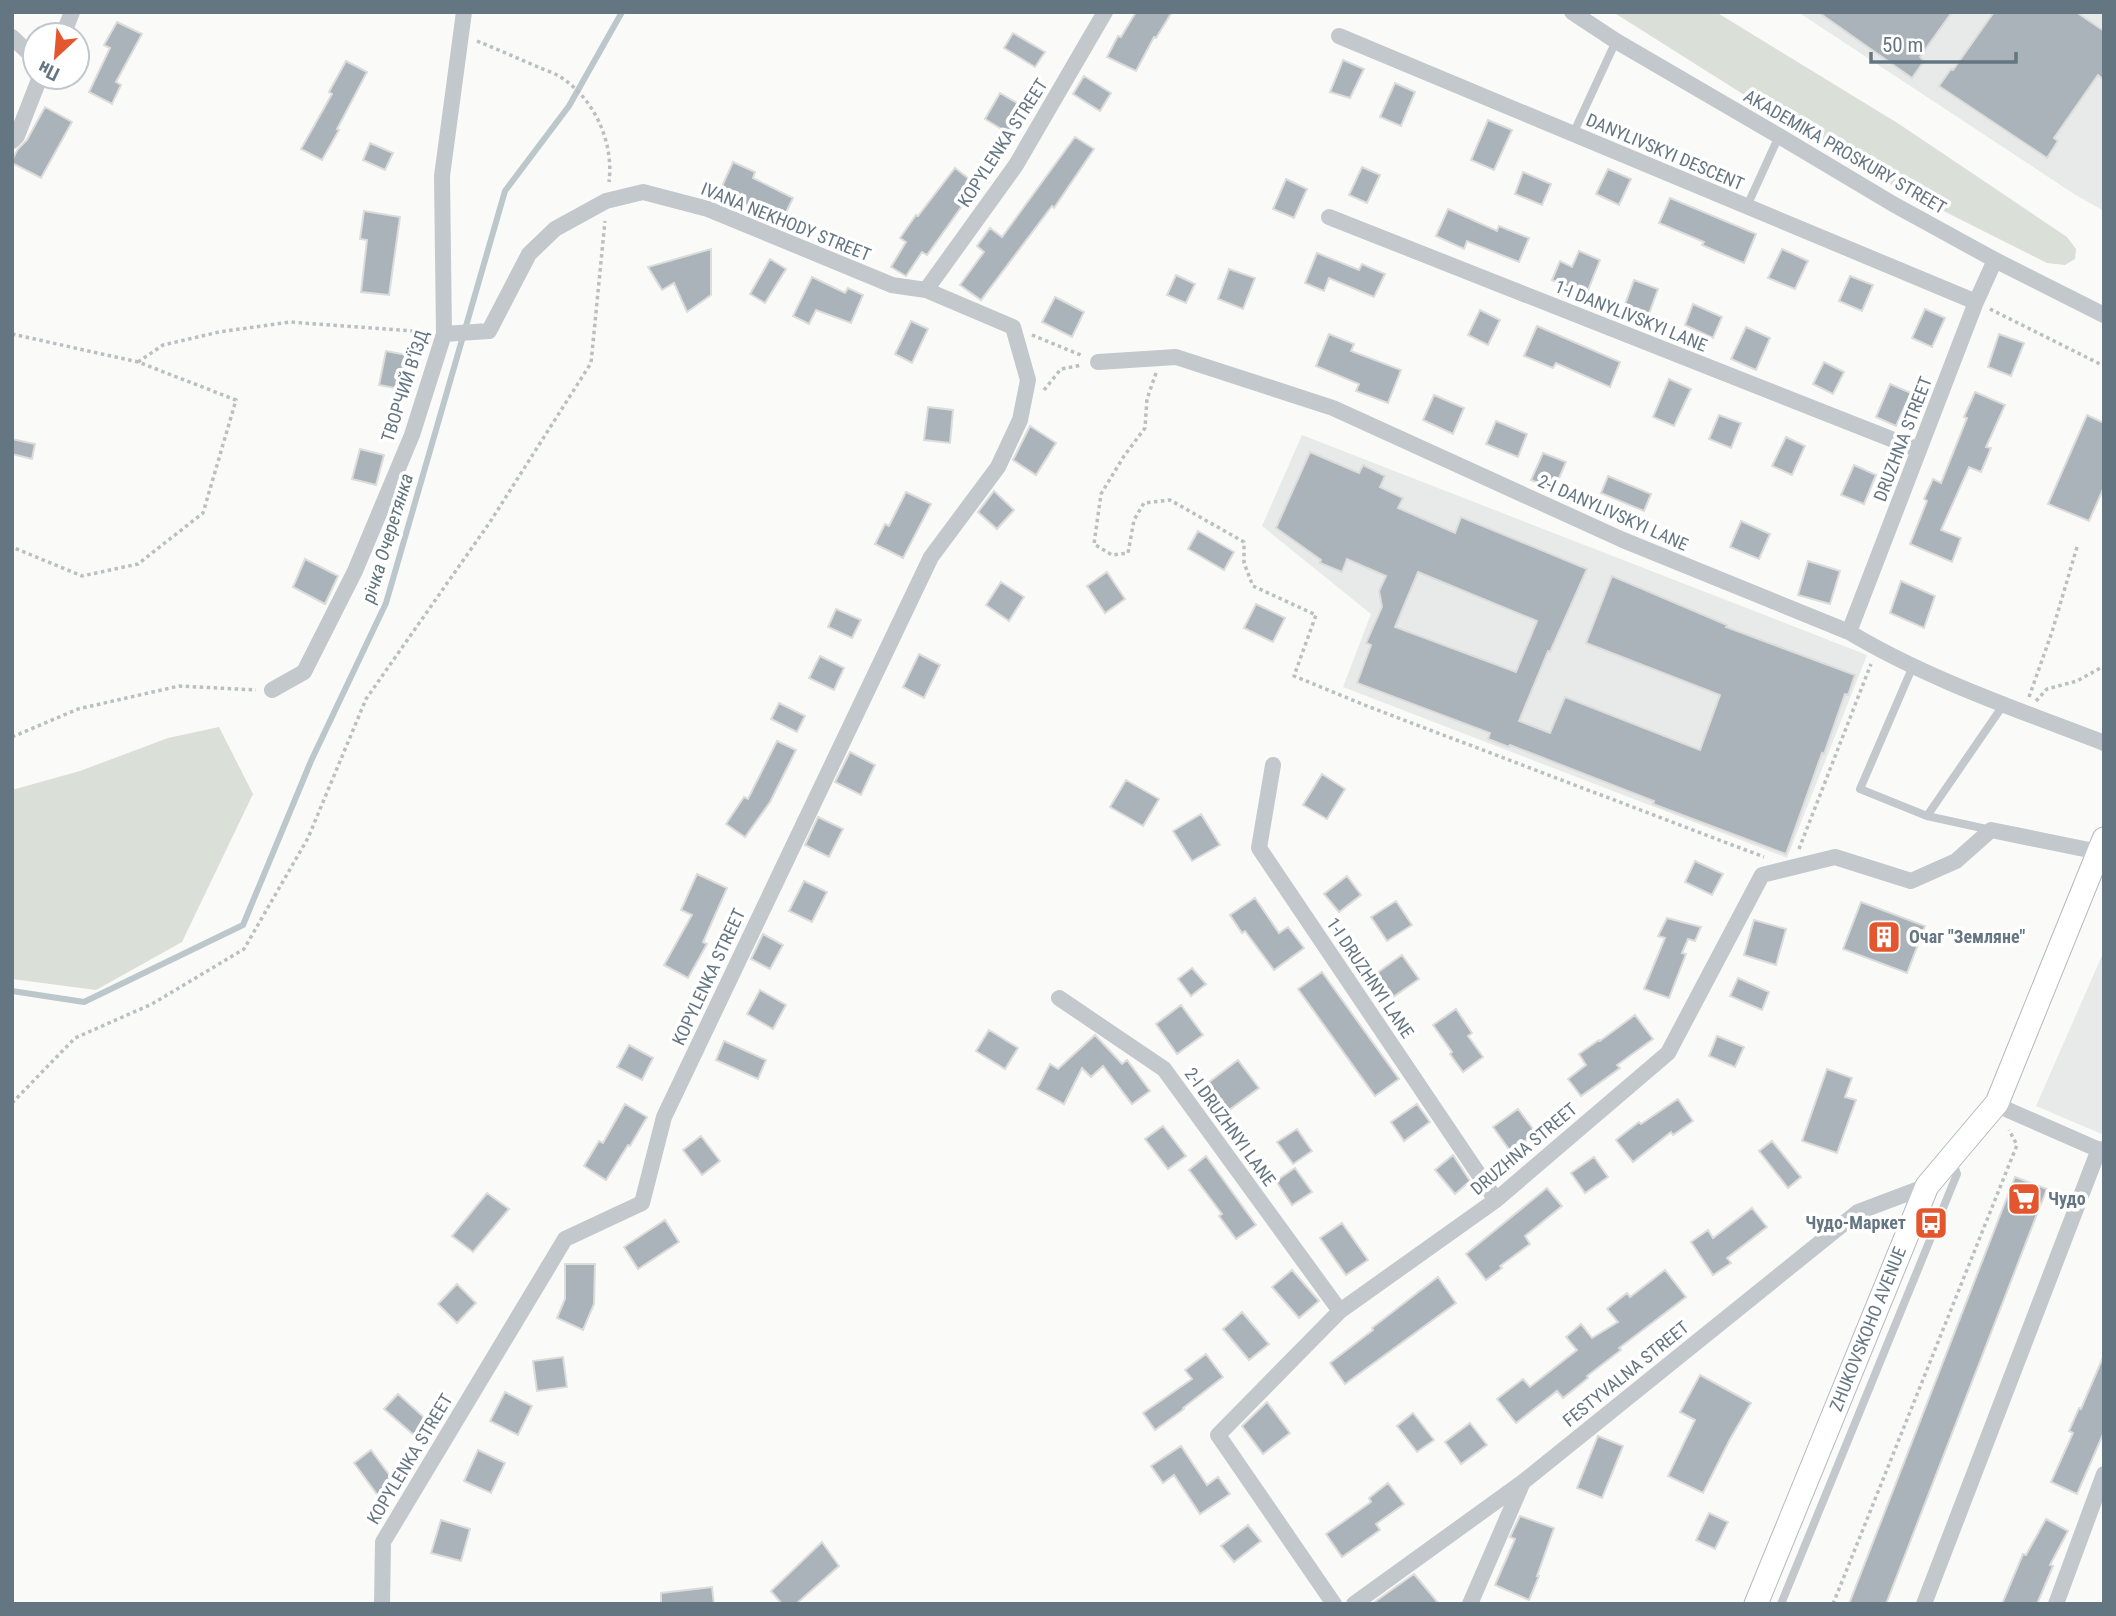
<svg xmlns="http://www.w3.org/2000/svg" width="2116" height="1616" viewBox="0 0 2116 1616" font-family="'Roboto Condensed',sans-serif">
<style>
.built{fill:#e8e9e9}
.green{fill:#dadfd7}
.lines{fill:none;stroke-linecap:round;stroke-linejoin:round}
.stream{stroke:#bbc7cb;stroke-width:6}
.building{fill:#aab3b9;stroke:#dcdcda;stroke-width:2;fill-rule:evenodd}
.secondary-casing{stroke:#b3babf;stroke-width:25}
.path{stroke:#bbbfc2;stroke-width:3.5;stroke-dasharray:3.5 3.5;stroke-linecap:butt}
.lane{stroke:#c3c8cc;stroke-width:8}
.street{stroke:#c3c8cc;stroke-width:16}
.secondary{stroke:#fff;stroke-width:23}
.labels{text-anchor:middle;stroke-width:7;stroke-linejoin:round;paint-order:stroke}
.street-label{font-size:18px;fill:#657683;stroke:#fff}
.poi-label{font-size:18px;font-weight:bold;fill:#657683;stroke:#fff;text-anchor:start}
.water-label{font-size:19px;font-style:italic;fill:#60757c;stroke:#fff}
</style>
<rect width="100%" height="100%" fill="#fafaf8"/>
<path class="built" d="M 1798,12 L 2104,12 L 2104,211 L 2074,194 Z
M 1302,435 L 1867,655 L 1787,858 L 1343,687 L 1371,614 L 1262,526 Z
M 2104,951 L 2104,1135 L 2036,1106 Z"/>
<path class="green" d="M 1613,12 L 1716,12 L 1899,124 L 2067,237 L 2076,249 L 2075,259 L 2065,265 L 2047,263 L 1866,172 Z
M 219,727 L 253,794 L 182,942 L 96,990 L 12,979 L 12,790 L 80,771 L 168,738 Z"/>
<g class="lines">
<path class="stream" d="M 12,991 L 84,1002 L 243,925 L 311,761 L 386,603 L 505,191 L 569,106 L 622,12"/>
</g>
<path class="building" d="M 1136,12 L 1172,12 L 1156,38 L 1154,37 L 1136,71 L 1107,57 L 1118,36 L 1121,37 Z
M 1818,12 L 1952,12 L 1920,57 L 1924,61 L 1912,78 Z
M 1994,12 L 2076,12 L 2104,31 L 2104,80 L 2098,75 L 2054,138 L 2058,141 L 2047,158 L 1939,86 L 1951,69 L 1953,70 Z
M 117,22 L 142,34 L 116,82 L 121,85 L 112,104 L 89,92 L 110,48 L 104,45 Z
M 1013,33 L 1045,52 L 1035,67 L 1004,48 Z
M 1343,60 L 1364,69 L 1350,98 L 1330,92 Z
M 346,61 L 367,72 L 337,129 L 339,130 L 322,160 L 301,149 L 332,94 L 329,92 Z
M 1084,76 L 1111,93 L 1100,111 L 1073,94 Z
M 1395,83 L 1415,92 L 1401,126 L 1380,117 Z
M 1000,93 L 1024,107 L 1008,133 L 985,119 Z
M 45,107 L 72,122 L 41,178 L 12,163 L 12,160 L 18,149 L 27,140 Z
M 1488,120 L 1512,130 L 1494,170 L 1471,160 Z
M 1075,137 L 1094,149 L 1054,208 L 1052,206 L 981,300 L 960,285 L 984,252 L 977,246 L 990,228 L 1002,237 Z
M 370,143 L 393,153 L 385,170 L 363,160 Z
M 733,162 L 755,172 L 753,178 L 793,198 L 779,227 L 752,214 L 755,209 L 719,193 Z
M 1362,167 L 1380,175 L 1367,203 L 1349,195 Z
M 955,168 L 977,185 L 927,255 L 922,252 L 906,276 L 891,267 L 906,242 L 900,238 L 916,215 L 918,216 Z
M 1608,169 L 1631,179 L 1619,205 L 1596,194 Z
M 1523,172 L 1551,184 L 1542,205 L 1515,194 Z
M 1286,179 L 1307,189 L 1294,218 L 1273,209 Z
M 1670,198 L 1756,234 L 1744,263 L 1702,245 L 1704,242 L 1659,223 Z
M 1448,209 L 1497,231 L 1499,226 L 1529,238 L 1519,262 L 1467,241 L 1464,249 L 1436,236 Z
M 364,211 L 400,217 L 389,295 L 361,292 L 367,240 L 360,239 Z
M 711,249 L 711,295 L 687,312 L 674,283 L 662,290 L 648,267 Z
M 1782,249 L 1808,261 L 1795,289 L 1768,278 Z
M 1579,251 L 1600,260 L 1586,295 L 1552,280 L 1560,261 L 1572,267 Z
M 1317,253 L 1359,270 L 1362,264 L 1385,274 L 1374,297 L 1329,278 L 1324,291 L 1305,283 Z
M 770,259 L 786,269 L 765,303 L 750,294 Z
M 1229,269 L 1255,278 L 1243,309 L 1218,299 Z
M 1176,275 L 1195,284 L 1186,303 L 1167,295 Z
M 1850,276 L 1873,285 L 1862,311 L 1839,301 Z
M 812,277 L 845,293 L 848,288 L 863,295 L 851,323 L 816,310 L 809,324 L 793,316 Z
M 1634,280 L 1658,289 L 1647,319 L 1623,310 Z
M 1055,297 L 1084,312 L 1072,337 L 1042,322 Z
M 1693,304 L 1722,317 L 1713,338 L 1685,325 Z
M 1925,309 L 1945,318 L 1932,347 L 1912,338 Z
M 1480,310 L 1500,320 L 1488,345 L 1468,335 Z
M 911,321 L 928,329 L 912,363 L 895,354 Z
M 1537,326 L 1620,362 L 1610,387 L 1556,363 L 1553,368 L 1524,356 Z
M 1746,327 L 1770,338 L 1756,370 L 1731,359 Z
M 1329,334 L 1354,344 L 1351,351 L 1401,370 L 1388,403 L 1356,391 L 1359,384 L 1316,366 Z
M 1999,334 L 2024,343 L 2011,376 L 1988,367 Z
M 386,351 L 407,355 L 400,389 L 379,385 Z
M 1824,362 L 1844,372 L 1833,394 L 1813,384 Z
M 1669,379 L 1691,389 L 1674,426 L 1653,417 Z
M 1890,384 L 1911,393 L 1896,426 L 1876,417 Z
M 1975,392 L 2005,405 L 1986,447 L 1991,448 L 1981,472 L 1969,467 L 1941,530 L 1961,538 L 1952,562 L 1910,544 L 1927,501 L 1924,499 L 1933,479 L 1941,483 L 1967,418 L 1964,417 Z
M 1434,395 L 1464,408 L 1453,434 L 1423,420 Z
M 928,407 L 953,410 L 950,443 L 924,440 Z
M 1719,415 L 1741,423 L 1731,448 L 1709,439 Z
M 2087,415 L 2104,423 L 2104,487 L 2089,521 L 2048,504 Z
M 1496,421 L 1527,434 L 1518,457 L 1486,444 Z
M 1030,426 L 1056,443 L 1036,475 L 1013,460 Z
M 1786,437 L 1805,446 L 1792,475 L 1772,466 Z
M 12,439 L 35,444 L 32,459 L 12,454 Z
M 360,449 L 384,455 L 376,485 L 352,479 Z
M 1310,452 L 1359,473 L 1363,465 L 1385,476 L 1380,487 L 1403,498 L 1398,508 L 1455,533 L 1461,517 L 1587,569 L 1550,652 L 1548,651 L 1519,721 L 1550,733 L 1565,697 L 1700,750 L 1720,695 L 1586,643 L 1612,576 L 1727,625 L 1726,627 L 1855,675 L 1848,695 L 1845,694 L 1824,754 L 1822,753 L 1786,854 L 1653,804 L 1654,801 L 1510,745 L 1509,747 L 1488,739 L 1490,733 L 1357,683 L 1371,645 L 1366,643 L 1382,607 L 1379,591 L 1386,576 L 1347,559 L 1342,572 L 1320,563 L 1321,560 L 1276,528 ZM 1418,572 L 1537,621 L 1516,672 L 1395,627 Z
M 1543,453 L 1566,462 L 1554,490 L 1531,480 Z
M 1854,465 L 1876,475 L 1864,504 L 1841,495 Z
M 1608,476 L 1651,494 L 1644,511 L 1601,493 Z
M 994,491 L 1014,510 L 997,529 L 978,512 Z
M 906,492 L 931,504 L 903,558 L 875,544 L 885,524 L 889,526 Z
M 1741,521 L 1770,534 L 1759,559 L 1730,547 Z
M 1198,531 L 1234,552 L 1224,570 L 1188,549 Z
M 305,559 L 338,576 L 325,604 L 293,587 Z
M 1808,561 L 1840,571 L 1830,604 L 1798,595 Z
M 1107,572 L 1125,599 L 1105,613 L 1087,586 Z
M 1901,581 L 1935,596 L 1924,628 L 1890,613 Z
M 1001,582 L 1024,597 L 1009,621 L 986,605 Z
M 1256,604 L 1285,618 L 1273,642 L 1244,628 Z
M 836,609 L 861,620 L 852,638 L 828,627 Z
M 919,654 L 940,665 L 924,698 L 903,687 Z
M 820,656 L 844,668 L 834,690 L 809,678 Z
M 779,703 L 805,716 L 797,732 L 771,719 Z
M 777,741 L 796,750 L 770,802 L 745,837 L 726,824 L 744,797 L 748,799 Z
M 850,752 L 875,765 L 861,795 L 835,782 Z
M 1322,774 L 1345,789 L 1327,819 L 1303,805 Z
M 1126,780 L 1159,799 L 1143,826 L 1110,807 Z
M 1201,814 L 1220,845 L 1192,861 L 1173,831 Z
M 818,817 L 843,829 L 829,857 L 805,845 Z
M 1695,861 L 1723,874 L 1712,895 L 1685,882 Z
M 697,874 L 727,888 L 703,942 L 707,944 L 688,978 L 664,965 L 692,915 L 681,910 Z
M 1347,876 L 1361,895 L 1339,912 L 1324,894 Z
M 804,881 L 827,892 L 812,922 L 789,911 Z
M 1255,898 L 1279,933 L 1288,927 L 1304,948 L 1274,970 L 1245,931 L 1242,933 L 1230,915 Z
M 1396,901 L 1412,925 L 1387,941 L 1371,917 Z
M 1861,902 L 1925,926 L 1907,973 L 1843,949 Z
M 1667,918 L 1701,927 L 1695,941 L 1688,939 L 1682,953 L 1686,954 L 1669,998 L 1644,989 L 1665,938 L 1658,936 Z
M 1754,920 L 1786,929 L 1776,965 L 1744,955 Z
M 763,934 L 783,945 L 770,969 L 751,959 Z
M 1402,955 L 1419,979 L 1393,997 L 1377,973 Z
M 1192,968 L 1206,984 L 1191,996 L 1178,979 Z
M 1322,972 L 1399,1079 L 1375,1096 L 1298,989 Z
M 1738,978 L 1769,992 L 1762,1010 L 1730,996 Z
M 760,990 L 786,1005 L 773,1029 L 747,1014 Z
M 1181,1005 L 1203,1035 L 1177,1054 L 1156,1024 Z
M 1456,1009 L 1472,1033 L 1468,1036 L 1483,1057 L 1463,1072 L 1450,1054 L 1452,1052 L 1433,1025 Z
M 1635,1015 L 1653,1039 L 1617,1065 L 1620,1068 L 1581,1096 L 1568,1079 L 1586,1065 L 1579,1054 L 1599,1040 L 1600,1041 Z
M 989,1030 L 1018,1048 L 1005,1069 L 976,1051 Z
M 1095,1035 L 1122,1064 L 1127,1060 L 1150,1091 L 1132,1104 L 1103,1066 L 1091,1077 L 1082,1068 L 1064,1104 L 1037,1089 L 1050,1064 L 1058,1069 Z
M 1717,1036 L 1744,1047 L 1735,1067 L 1709,1056 Z
M 724,1041 L 766,1060 L 758,1079 L 716,1060 Z
M 629,1045 L 653,1058 L 642,1080 L 617,1067 Z
M 1238,1060 L 1259,1088 L 1229,1110 L 1208,1083 Z
M 1827,1069 L 1852,1078 L 1845,1097 L 1856,1100 L 1837,1153 L 1802,1141 Z
M 1678,1099 L 1693,1121 L 1673,1135 L 1671,1132 L 1633,1162 L 1616,1140 L 1639,1122 L 1641,1124 Z
M 625,1104 L 647,1117 L 630,1146 L 628,1145 L 606,1180 L 584,1166 L 599,1141 L 603,1143 Z
M 1417,1104 L 1430,1122 L 1404,1141 L 1391,1122 Z
M 1518,1109 L 1536,1133 L 1511,1152 L 1493,1127 Z
M 1163,1126 L 1186,1156 L 1168,1169 L 1145,1139 Z
M 1297,1129 L 1312,1151 L 1293,1164 L 1277,1142 Z
M 701,1136 L 720,1161 L 702,1175 L 683,1150 Z
M 1772,1141 L 1801,1177 L 1788,1188 L 1759,1151 Z
M 1453,1155 L 1470,1181 L 1455,1194 L 1435,1170 Z
M 1206,1156 L 1256,1225 L 1236,1239 L 1219,1216 L 1222,1214 L 1189,1170 Z
M 1594,1157 L 1608,1177 L 1585,1193 L 1571,1173 Z
M 1295,1168 L 1312,1192 L 1292,1205 L 1276,1181 Z
M 2015,1177 L 2047,1189 L 2037,1214 L 1886,1604 L 1849,1604 Z
M 1547,1188 L 1562,1206 L 1525,1236 L 1530,1244 L 1500,1266 L 1502,1268 L 1486,1280 L 1466,1254 Z
M 487,1193 L 509,1209 L 473,1252 L 452,1236 Z
M 1752,1208 L 1767,1227 L 1727,1258 L 1731,1263 L 1713,1275 L 1691,1242 L 1708,1230 L 1713,1238 Z
M 665,1220 L 679,1242 L 638,1269 L 624,1247 Z
M 1342,1223 L 1368,1260 L 1346,1275 L 1320,1238 Z
M 565,1264 L 595,1264 L 594,1304 L 583,1330 L 557,1318 L 565,1299 Z
M 1292,1270 L 1319,1301 L 1299,1318 L 1272,1287 Z
M 1665,1270 L 1686,1297 L 1619,1348 L 1621,1350 L 1587,1376 L 1588,1378 L 1563,1398 L 1557,1391 L 1516,1423 L 1497,1399 L 1523,1379 L 1530,1387 L 1577,1350 L 1566,1337 L 1581,1324 L 1592,1338 L 1618,1322 L 1607,1309 L 1627,1293 L 1630,1297 Z
M 1438,1277 L 1456,1303 L 1345,1384 L 1330,1363 L 1373,1330 L 1372,1328 Z
M 457,1284 L 476,1303 L 457,1323 L 438,1304 Z
M 1242,1312 L 1269,1344 L 1249,1360 L 1223,1329 Z
M 1206,1354 L 1223,1377 L 1183,1408 L 1184,1409 L 1155,1430 L 1143,1413 L 1192,1379 L 1185,1370 Z
M 2104,1355 L 2104,1432 L 2077,1494 L 2051,1482 L 2073,1433 L 2069,1431 L 2079,1408 L 2081,1409 Z
M 563,1357 L 567,1387 L 537,1391 L 533,1361 Z
M 1700,1375 L 1751,1403 L 1730,1439 L 1703,1493 L 1668,1476 L 1695,1420 L 1680,1412 Z
M 505,1392 L 532,1406 L 518,1435 L 490,1421 Z
M 398,1394 L 428,1421 L 415,1436 L 384,1409 Z
M 1267,1402 L 1290,1433 L 1263,1454 L 1242,1426 Z
M 1413,1413 L 1434,1440 L 1417,1452 L 1397,1426 Z
M 1470,1423 L 1487,1445 L 1461,1464 L 1445,1442 Z
M 1598,1436 L 1623,1446 L 1602,1498 L 1577,1488 Z
M 1181,1446 L 1207,1485 L 1218,1477 L 1230,1494 L 1200,1514 L 1174,1475 L 1163,1483 L 1151,1466 Z
M 371,1450 L 396,1484 L 379,1497 L 354,1463 Z
M 478,1450 L 505,1463 L 491,1493 L 464,1481 Z
M 1388,1483 L 1404,1504 L 1376,1524 L 1380,1530 L 1342,1557 L 1326,1534 L 1371,1502 L 1369,1498 Z
M 1709,1513 L 1728,1522 L 1715,1549 L 1696,1540 Z
M 1520,1516 L 1554,1528 L 1537,1576 L 1539,1576 L 1529,1600 L 1495,1585 L 1515,1539 L 1510,1537 Z
M 2046,1519 L 2068,1531 L 2050,1565 L 2053,1566 L 2037,1604 L 2002,1604 L 2023,1554 L 2026,1555 Z
M 441,1520 L 470,1529 L 461,1561 L 431,1553 Z
M 1248,1525 L 1261,1541 L 1234,1562 L 1221,1546 Z
M 822,1542 L 839,1566 L 796,1604 L 782,1604 L 771,1591 Z
M 1414,1574 L 1439,1604 L 1373,1604 L 1376,1601 Z
M 712,1587 L 714,1604 L 661,1604 L 661,1593 Z"/>
<g class="lines">
<defs>
<path id="secondary" d="M 1756,1604 L 1927,1186 L 1997,1103 L 2104,839"/>
</defs>
<use href="#secondary" class="secondary-casing"/>
<path class="path" d="M 477,41 C 497,49 517,58 538,67 C 545,70 555,73 562,78 C 595,100 614,143 609,182
M 1990,309 L 2104,366
M 12,334 L 138,362 L 236,400 L 203,513 L 138,564 L 82,576 L 12,547
M 1032,335 L 1083,356
M 138,362 L 163,345 L 219,332 L 290,322 L 426,332
M 1156,373 L 1147,399 L 1145,428 L 1124,456 L 1101,494 L 1094,544 L 1112,555 L 1128,553 L 1134,520 L 1144,503 L 1170,500 L 1244,542 L 1244,563 L 1253,586 L 1316,615 L 1294,676 L 1367,706 L 1764,857
M 1044,390 L 1061,369 L 1082,365
M 2029,697 L 2052,632 L 2077,547
M 2036,701 L 2047,689 L 2077,681 L 2104,666
M 12,737 L 78,709 L 179,686 L 256,690
M 1799,849 L 1871,664
M 12,1103 L 75,1038 L 152,1004 L 244,949 L 308,838 L 366,699 L 490,522 L 591,363 L 605,221
M 1833,1604 L 2017,1145 L 2009,1130"/>
<path class="lane" d="M 1573,134 L 1616,41
M 1747,206 L 1779,136
M 1913,666 L 1860,789 L 1927,816 L 1991,830
M 1927,816 L 2004,704
M 1781,1604 L 1957,1174 L 1953,1162"/>
<path class="street" d="M 1572,12 L 1616,41 L 1779,136 L 1893,204 L 1995,260 L 2104,315
M 63,35 L 72,12
M 1339,36 L 1976,302
M 12,37 L 35,59
M 12,141 L 17,136 L 40,77
M 1329,217 L 1919,450
M 926,290 L 1016,165 L 1105,12
M 1098,362 L 1176,357 L 1333,408 L 1623,540 L 1849,632 C 1927,679 2019,710 2104,743
M 1849,632 L 1976,302 L 1995,260
M 272,690 L 304,672 L 355,571 L 412,435 L 444,334 L 442,176 L 464,12
M 1273,765 L 1259,848 L 1496,1200
M 1059,998 L 1164,1069 L 1340,1311
M 1997,1103 L 2008,1110 L 2104,1152
M 382,1604 L 383,1542 L 565,1239 L 642,1203 L 664,1117 L 931,557 L 998,467 L 1020,420 L 1028,380 L 1013,327 L 926,290 L 892,285 L 708,209 L 643,192 L 606,201 L 555,229 L 529,254 L 489,331 L 444,334
M 1334,1604 L 1218,1435 L 1340,1311 L 1496,1200 L 1668,1053 L 1762,875 L 1835,857 L 1911,881 L 1956,861 L 1991,830 L 2099,852
M 1354,1604 L 1523,1482 L 1858,1212 L 1927,1186
M 1470,1604 L 1522,1484
M 1924,1604 L 2099,1149
M 2056,1604 L 2104,1474"/>
<use href="#secondary" class="secondary"/>
</g>
<defs>
<symbol id="building-square" viewBox="-11 -11 22 22"><rect x="-9" y="-9" width="18" height="18" rx="4" fill="#e4572e" stroke="#fff"/><path d="M-4-6H4V6H1V3H-1V6H-4ZM-2.5-4.3h1.7v1.8h-1.7ZM.8-4.3h1.7v1.8H.8ZM-2.5-1h1.7V.8h-1.7ZM.8-1h1.7V.8H.8Z" fill="#fff"/></symbol>
<symbol id="supermarket-square" viewBox="-11 -11 22 22"><rect x="-9" y="-9" width="18" height="18" rx="4" fill="#e4572e" stroke="#fff"/><path d="M-6-5.5h2.5l.6 2H6L4.5 2H-2.5L-4.4-4H-6ZM-1.5 3.2a1.3 1.3 0 1 0 .1 0ZM3 3.2a1.3 1.3 0 1 0 .1 0Z" fill="#fff"/></symbol>
<symbol id="bus-square" viewBox="-11 -11 22 22"><rect x="-9" y="-9" width="18" height="18" rx="4" fill="#e4572e" stroke="#fff"/><path d="M-5-6H5V4H4V6H2V4H-2V6H-4V4H-5ZM-3.5-4V0h7V-4ZM-3.5 1.2v1.5H-2V1.2ZM2 1.2v1.5H3.5V1.2Z" fill="#fff"/></symbol>
</defs>
<g fill-rule="evenodd">
<use href="#building-square" x="1865" y="918" width="38" height="38"/>
<use href="#supermarket-square" x="2005" y="1180" width="38" height="38"/>
<use href="#bus-square" x="1912" y="1204" width="38" height="38"/>
</g>
<g class="labels">
<g class="street-label">
<text transform="translate(1003 143) rotate(-57)" y="6">KOPYLENKA STREET</text>
<text transform="translate(1665 152) rotate(23)" y="6">DANYLIVSKYI DESCENT</text>
<text transform="translate(1845 152) rotate(30)" y="6">AKADEMIKA PROSKURY STREET</text>
<text transform="translate(786 222) rotate(22)" y="6">IVANA NEKHODY STREET</text>
<text transform="translate(1631 316) rotate(22)" y="6">1-I DANYLIVSKYI LANE</text>
<text transform="translate(405 386) rotate(-72)" y="6">ТВОРЧИЙ В’ЇЗД</text>
<text transform="translate(1903 439) rotate(-69)" y="6">DRUZHNA STREET</text>
<text transform="translate(1613 513) rotate(24)" y="6">2-I DANYLIVSKYI LANE</text>
<text transform="translate(709 977) rotate(-65)" y="6">KOPYLENKA STREET</text>
<text transform="translate(1370 978) rotate(56)" y="6">1-I DRUZHNYI LANE</text>
<text transform="translate(1230 1127) rotate(54)" y="6">2-I DRUZHNYI LANE</text>
<text transform="translate(1524 1149) rotate(-40)" y="6">DRUZHNA STREET</text>
<text transform="translate(1868 1329) rotate(-68)" y="6">ZHUKOVSKOHO AVENUE</text>
<text transform="translate(1626 1374) rotate(-39)" y="6">FESTYVALNA STREET</text>
<text transform="translate(410 1459) rotate(-59)" y="6">KOPYLENKA STREET</text>
</g>
<g class="poi-label">
<text x="1909" y="943">Очаг "Земляне"</text>
<text x="2048" y="1205">Чудо</text>
<text x="1906" y="1229" text-anchor="end">Чудо-Маркет</text>
</g>
<g class="water-label">
<text transform="translate(387 538) rotate(-73)" y="7">річка Очеретянка</text>
</g>
</g>
<rect width="2116" height="1616" fill="none" stroke="#657683" stroke-width="28"/>
<g transform="translate(56 56) rotate(206)"><circle r="33" fill="#ffffff" stroke="#c1c8cd" stroke-width="2"/>
<path d="M0-5L12 26L0 18L-12 26Z" fill="#e4572e"/>
<text y="-10" font-size="19" font-weight="bold" text-anchor="middle" fill="#657683">Пн</text>
</g>
<path d="M1871 52v10h145v-10" fill="none" stroke="#657683" stroke-width="3.5"/>
<text x="1882" y="52" font-size="21" fill="#657683" stroke="#ffffff" stroke-width="5" paint-order="stroke">50 m</text>
</svg>
